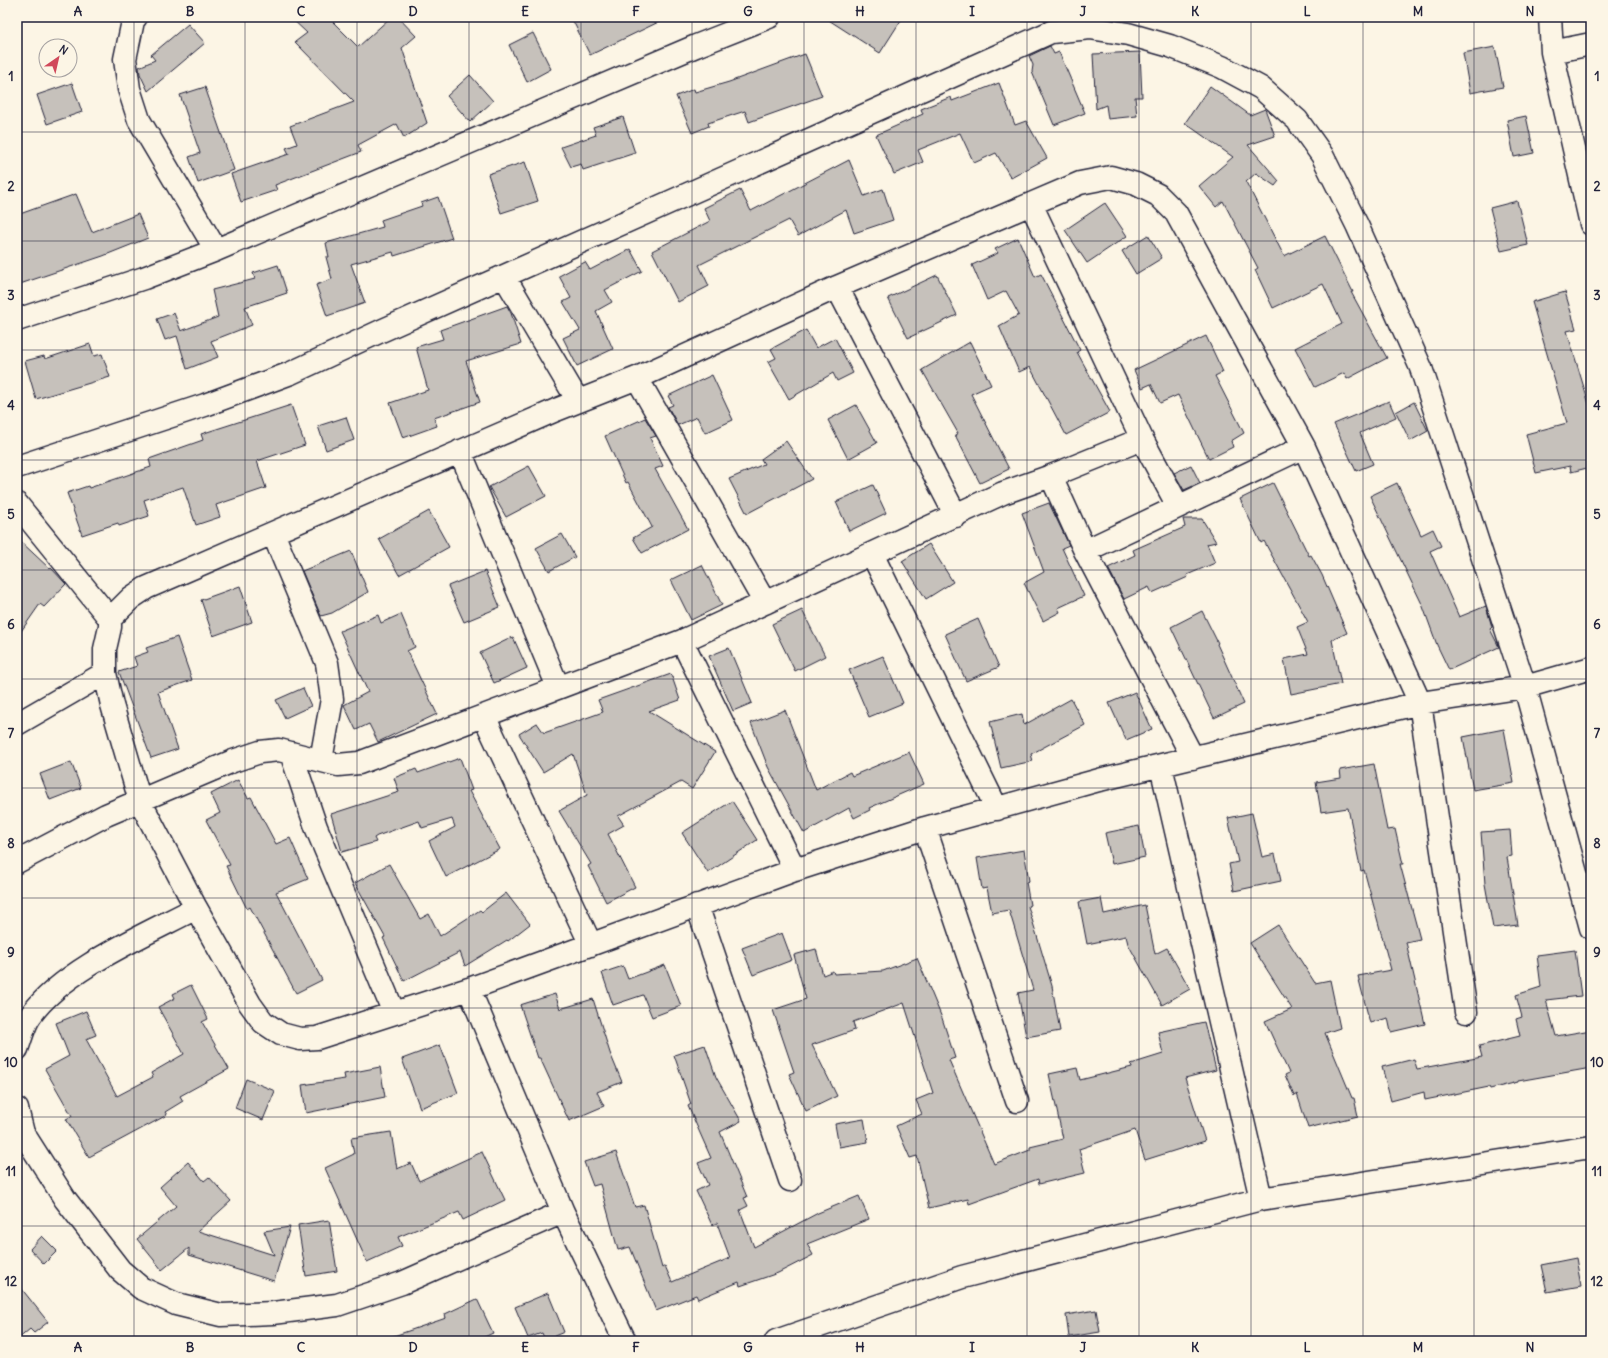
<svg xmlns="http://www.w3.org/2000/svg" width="1608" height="1358" viewBox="0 0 1608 1358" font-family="Delius,sans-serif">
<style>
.building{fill:#c6c1bb;stroke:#22223b}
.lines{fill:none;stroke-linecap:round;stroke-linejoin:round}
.minor-casing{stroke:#22223b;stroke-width:25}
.minor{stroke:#fcf5e5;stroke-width:22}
.grid{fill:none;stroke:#22223b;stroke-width:1;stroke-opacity:0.55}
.neatline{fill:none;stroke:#22223b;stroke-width:1.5}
.grid-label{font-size:13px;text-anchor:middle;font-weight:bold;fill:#22223b}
</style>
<rect width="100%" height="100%" fill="#fcf5e5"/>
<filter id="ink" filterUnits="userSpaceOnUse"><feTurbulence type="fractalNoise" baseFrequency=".025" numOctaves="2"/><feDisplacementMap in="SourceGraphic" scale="8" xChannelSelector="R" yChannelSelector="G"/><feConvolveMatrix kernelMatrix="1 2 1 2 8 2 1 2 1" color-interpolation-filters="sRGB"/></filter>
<g filter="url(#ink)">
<path class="building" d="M 290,17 L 328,17 L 358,47 L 391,17 L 398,17 L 416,36 L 402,48 L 427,123 L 404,138 L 397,124 L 358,145 L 361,152 L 275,185 L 277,190 L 241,202 L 231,174 L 289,154 L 286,148 L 297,144 L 290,126 L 354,102 L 295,42 L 307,33 Z
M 571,17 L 669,17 L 590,55 Z
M 824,17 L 903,17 L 880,53 Z
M 188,24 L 205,43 L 148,91 L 140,74 L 139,67 L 155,60 L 151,55 Z
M 533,33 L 551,69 L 527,82 L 509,45 Z
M 1050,46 L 1054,54 L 1059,52 L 1085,113 L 1054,125 L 1032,72 L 1033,65 L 1029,56 Z
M 1495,47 L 1503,87 L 1470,93 L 1463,53 Z
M 1140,52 L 1142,97 L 1135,97 L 1137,116 L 1108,119 L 1106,105 L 1096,109 L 1093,54 Z
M 805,54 L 822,96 L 749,122 L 745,111 L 708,123 L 709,126 L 692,133 L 676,96 L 694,89 L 695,92 L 729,82 Z
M 470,75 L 493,101 L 470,122 L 447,96 Z
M 72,83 L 82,112 L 47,124 L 37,95 Z
M 999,83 L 1015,125 L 1026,121 L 1047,158 L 1011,178 L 996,153 L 974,163 L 960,133 L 918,150 L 923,162 L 894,174 L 876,135 L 923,114 L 921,109 L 951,97 L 952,101 Z
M 1210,86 L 1250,115 L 1265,109 L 1275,136 L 1248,145 L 1279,181 L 1275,186 L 1256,173 L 1246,182 L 1284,256 L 1325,236 L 1353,292 L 1351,292 L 1387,358 L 1347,379 L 1344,373 L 1315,387 L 1295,348 L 1342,324 L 1323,284 L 1273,308 L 1255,270 L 1258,268 L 1223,201 L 1216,207 L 1199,186 L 1233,157 L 1185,123 Z
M 205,87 L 234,170 L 198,183 L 189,157 L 200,153 L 180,95 Z
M 1526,116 L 1534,153 L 1514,157 L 1507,120 Z
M 623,117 L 635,153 L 583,170 L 581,164 L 571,167 L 561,147 L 596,135 L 593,127 Z
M 849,160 L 864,196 L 883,189 L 893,220 L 854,233 L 846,210 L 798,236 L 789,220 L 699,265 L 709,286 L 678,302 L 652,251 L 710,221 L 704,208 L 740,190 L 751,211 Z
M 525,162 L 538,201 L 501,213 L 488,174 Z
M 76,194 L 92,232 L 138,214 L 148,238 L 103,256 L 17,285 L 17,215 Z
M 438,197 L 452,238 L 394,256 L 393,252 L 351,264 L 365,303 L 327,316 L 316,285 L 332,279 L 326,257 L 329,257 L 326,243 L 383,227 L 381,220 L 422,206 L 421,203 Z
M 1517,201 L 1528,245 L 1501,251 L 1490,208 Z
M 1105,203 L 1127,236 L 1087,263 L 1065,230 Z
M 1148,235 L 1162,258 L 1136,274 L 1122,251 Z
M 1018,238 L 1035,277 L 1041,274 L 1058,307 L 1080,350 L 1077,352 L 1110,412 L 1066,435 L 1030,367 L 1019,372 L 999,326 L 1019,315 L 1006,291 L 987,300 L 972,265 L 998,253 L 995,249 Z
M 630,249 L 642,271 L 605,290 L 612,302 L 596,311 L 613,349 L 577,366 L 563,338 L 580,330 L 563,302 L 571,298 L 559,276 L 585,262 L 590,270 Z
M 278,265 L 287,293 L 245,307 L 252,325 L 211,341 L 218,357 L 187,369 L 177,336 L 165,340 L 157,319 L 174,313 L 181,331 L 218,317 L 212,290 L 255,279 L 253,273 Z
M 937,275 L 957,315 L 908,338 L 888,298 Z
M 1565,292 L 1576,329 L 1567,331 L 1591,411 L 1591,467 L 1571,472 L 1570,466 L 1536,473 L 1526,434 L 1567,423 L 1532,302 Z
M 507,306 L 511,313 L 521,344 L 466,361 L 480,402 L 434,418 L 437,426 L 403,438 L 390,403 L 428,390 L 416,347 L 443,339 L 440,330 Z
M 806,330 L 816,348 L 835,338 L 853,373 L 837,381 L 833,373 L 789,399 L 768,362 L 776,358 L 771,349 Z
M 1206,336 L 1223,372 L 1215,376 L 1244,433 L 1231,441 L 1233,447 L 1209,459 L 1178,395 L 1160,403 L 1151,384 L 1142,388 L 1134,370 Z
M 970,342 L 991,385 L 971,394 L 1009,469 L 980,483 L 955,435 L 958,433 L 922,370 Z
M 90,344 L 94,356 L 102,354 L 110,377 L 36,399 L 25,361 L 44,356 L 45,359 Z
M 712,375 L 733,420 L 705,433 L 697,417 L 678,425 L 668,407 L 673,405 L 668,396 Z
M 1389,401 L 1396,417 L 1360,433 L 1373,464 L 1356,471 L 1334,424 Z
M 1414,402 L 1428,431 L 1410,441 L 1396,412 Z
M 291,405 L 305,445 L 257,461 L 266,488 L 216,505 L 220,517 L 196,525 L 183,487 L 144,500 L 149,516 L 119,526 L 118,523 L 82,535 L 67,493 L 88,486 L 89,488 L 151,467 L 149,459 L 203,440 L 201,434 Z
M 856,405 L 877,443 L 848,459 L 828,420 Z
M 346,417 L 354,440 L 326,450 L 318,426 Z
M 645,418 L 656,436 L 650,438 L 663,466 L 655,469 L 688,529 L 642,553 L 633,538 L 652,527 L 628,482 L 626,483 L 605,436 Z
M 786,441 L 812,479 L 748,513 L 746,512 L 729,479 L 764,464 L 761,459 Z
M 1191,465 L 1200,483 L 1184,490 L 1174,473 Z
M 529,466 L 546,496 L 506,517 L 489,487 Z
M 1273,483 L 1309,556 L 1311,555 L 1322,575 L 1347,633 L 1332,640 L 1341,684 L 1291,694 L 1284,659 L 1308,654 L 1297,627 L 1308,622 L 1264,541 L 1261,543 L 1240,499 Z
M 1397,483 L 1421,535 L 1433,529 L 1441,546 L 1430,551 L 1459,617 L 1486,606 L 1492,627 L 1490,629 L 1499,647 L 1449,670 L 1437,645 L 1422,604 L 1370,496 Z
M 873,485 L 886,513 L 849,531 L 836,502 Z
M 1049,503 L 1069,545 L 1062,548 L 1084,596 L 1058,608 L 1060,612 L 1043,621 L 1024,583 L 1044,572 L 1022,513 Z
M 429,511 L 449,547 L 399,575 L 379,539 Z
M 1183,519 L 1202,519 L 1216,542 L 1207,544 L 1215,563 L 1187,575 L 1188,577 L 1152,593 L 1149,587 L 1124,599 L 1108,568 L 1135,555 L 1133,550 L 1185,527 Z
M 562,534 L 575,557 L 549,571 L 536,548 Z
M 17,538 L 50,569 L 51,568 L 66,584 L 44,607 L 40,604 L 17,637 Z
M 929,544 L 953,582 L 926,599 L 902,561 Z
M 351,551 L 368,592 L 332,613 L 321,616 L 302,571 Z
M 702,565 L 722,605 L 691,620 L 671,580 Z
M 485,571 L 500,607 L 464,622 L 448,586 Z
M 240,586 L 252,622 L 213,636 L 201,600 Z
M 802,610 L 825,656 L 795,671 L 772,624 Z
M 1202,611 L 1218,643 L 1217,644 L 1244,704 L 1214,718 L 1171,627 Z
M 401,614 L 415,647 L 407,651 L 437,714 L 378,742 L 369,724 L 356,730 L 344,705 L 368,692 L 340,631 L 378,615 L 381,623 Z
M 978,619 L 999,667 L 966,681 L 945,634 Z
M 177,637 L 192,680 L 158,692 L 178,749 L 151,758 L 119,672 L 137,666 L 134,657 L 148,652 L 146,648 Z
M 513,637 L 527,668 L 494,683 L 480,653 Z
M 729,648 L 752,703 L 733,711 L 709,656 Z
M 883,656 L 903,703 L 869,717 L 849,670 Z
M 671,674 L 680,700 L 649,711 L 715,752 L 692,789 L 681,782 L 618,816 L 624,825 L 608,834 L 635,887 L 606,902 L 588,866 L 591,864 L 559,811 L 587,795 L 573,754 L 543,772 L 519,734 L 537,723 L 544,733 L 603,712 L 598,700 Z
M 303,688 L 311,706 L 285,718 L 276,700 Z
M 1135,692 L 1152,729 L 1126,740 L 1109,703 Z
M 1071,699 L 1085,725 L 1031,754 L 1033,761 L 1001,768 L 990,722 L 1022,714 L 1024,725 Z
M 785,710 L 816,790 L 850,772 L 852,776 L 909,752 L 924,784 L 869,808 L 870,810 L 854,818 L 849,808 L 804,833 L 768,767 L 751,723 Z
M 1504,729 L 1514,783 L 1473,790 L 1463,737 Z
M 460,758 L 472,790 L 469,791 L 500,849 L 446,877 L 429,841 L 455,827 L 452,819 L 422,828 L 419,821 L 377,836 L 374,838 L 376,842 L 342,852 L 331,814 L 399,792 L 394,778 L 416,769 L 418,773 Z
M 71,762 L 81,788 L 50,800 L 40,774 Z
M 1374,764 L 1387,830 L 1395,829 L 1403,864 L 1400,864 L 1420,939 L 1406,942 L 1425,1024 L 1391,1032 L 1388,1018 L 1370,1023 L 1358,976 L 1391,970 L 1364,870 L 1361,871 L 1348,808 L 1321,812 L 1316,782 L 1341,778 L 1340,770 Z
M 238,780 L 248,798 L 251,797 L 276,844 L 290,838 L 308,879 L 276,892 L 322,980 L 296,993 L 250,907 L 247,909 L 226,866 L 230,865 L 206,820 L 220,813 L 211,794 Z
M 732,801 L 757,840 L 708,873 L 682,833 Z
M 1252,813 L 1262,857 L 1275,854 L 1281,881 L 1234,891 L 1229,864 L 1238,862 L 1228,818 Z
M 1139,826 L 1145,857 L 1112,864 L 1105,833 Z
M 1510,830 L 1512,856 L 1507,857 L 1518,925 L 1493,928 L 1485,884 L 1481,832 Z
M 1024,850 L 1029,881 L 1026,882 L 1030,905 L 1028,906 L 1052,986 L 1060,1031 L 1026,1037 L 1018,993 L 1033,990 L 1009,910 L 992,913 L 987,888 L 982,889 L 977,858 Z
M 389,864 L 420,919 L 429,914 L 440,936 L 480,910 L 482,912 L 506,893 L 530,924 L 508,941 L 507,940 L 465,966 L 460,952 L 404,981 L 383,938 L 385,937 L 355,883 Z
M 1101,898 L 1104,914 L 1145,905 L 1155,954 L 1167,948 L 1190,989 L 1162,1005 L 1128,944 L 1126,936 L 1087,944 L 1079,902 Z
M 1278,925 L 1315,983 L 1330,980 L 1340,1028 L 1325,1033 L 1352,1098 L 1354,1098 L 1358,1116 L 1308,1128 L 1297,1094 L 1294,1096 L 1285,1075 L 1289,1073 L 1265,1021 L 1292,1009 L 1250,943 Z
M 782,933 L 792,960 L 753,975 L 742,948 Z
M 816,949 L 823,975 L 833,971 L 834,974 L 883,971 L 917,958 L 942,1018 L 955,1058 L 949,1060 L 994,1164 L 1030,1150 L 1030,1147 L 1063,1139 L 1049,1074 L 1077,1068 L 1080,1080 L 1132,1067 L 1131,1064 L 1163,1054 L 1158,1032 L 1204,1022 L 1216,1070 L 1185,1078 L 1205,1141 L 1145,1160 L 1135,1130 L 1079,1149 L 1085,1173 L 1039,1184 L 1038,1179 L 969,1204 L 968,1199 L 929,1208 L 917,1156 L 910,1158 L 896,1126 L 922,1114 L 916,1100 L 933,1093 L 904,1003 L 853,1022 L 855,1030 L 812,1045 L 837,1096 L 806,1111 L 789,1074 L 794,1072 L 773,1010 L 806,999 L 794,955 Z
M 1575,950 L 1581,996 L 1546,1000 L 1556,1036 L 1591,1030 L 1591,1068 L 1518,1081 L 1518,1082 L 1490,1089 L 1489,1087 L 1425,1100 L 1424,1092 L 1391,1101 L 1382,1067 L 1414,1059 L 1417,1069 L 1482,1057 L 1479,1046 L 1520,1036 L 1516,1019 L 1522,1017 L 1516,995 L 1541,987 L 1537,955 Z
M 665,965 L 681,1006 L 652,1017 L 643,995 L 613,1005 L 602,973 L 623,966 L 628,979 Z
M 191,985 L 208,1019 L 202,1022 L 229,1069 L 180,1096 L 183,1101 L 165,1112 L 167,1115 L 89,1157 L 66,1119 L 72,1116 L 45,1069 L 69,1056 L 56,1023 L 86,1011 L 96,1035 L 86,1039 L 117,1096 L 153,1077 L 151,1073 L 184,1054 L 158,1007 L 175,998 L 173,994 Z
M 555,994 L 560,1009 L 593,999 L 610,1053 L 622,1082 L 597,1092 L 604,1106 L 569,1121 L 540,1058 L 538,1058 L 520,1005 Z
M 440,1045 L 458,1093 L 420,1108 L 402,1059 Z
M 705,1045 L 716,1077 L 741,1121 L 720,1132 L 747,1197 L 744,1198 L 748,1206 L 740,1210 L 754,1247 L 818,1213 L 859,1196 L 869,1219 L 807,1244 L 813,1255 L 778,1273 L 740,1286 L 739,1282 L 698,1299 L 696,1295 L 656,1311 L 630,1247 L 618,1250 L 600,1184 L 593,1186 L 584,1162 L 616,1152 L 635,1207 L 644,1205 L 662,1268 L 665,1266 L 672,1282 L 730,1258 L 717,1223 L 712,1225 L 696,1191 L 708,1185 L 698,1163 L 711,1158 L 688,1106 L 691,1104 L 674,1055 Z
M 380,1067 L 385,1097 L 306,1113 L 302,1085 L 345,1079 L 344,1074 Z
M 246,1079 L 275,1091 L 263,1120 L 235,1108 Z
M 864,1119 L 868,1142 L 839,1147 L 835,1124 Z
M 391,1132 L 397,1169 L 411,1163 L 419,1181 L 482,1152 L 505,1200 L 463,1220 L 459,1212 L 398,1237 L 402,1246 L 367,1262 L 325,1168 L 354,1154 L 351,1138 Z
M 188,1162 L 204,1181 L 209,1177 L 231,1201 L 198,1231 L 274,1255 L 264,1231 L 290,1227 L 274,1281 L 189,1255 L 189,1248 L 162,1270 L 137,1239 L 176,1206 L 160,1187 Z
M 329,1220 L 337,1271 L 306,1276 L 298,1225 Z
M 42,1236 L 57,1251 L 44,1264 L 30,1249 Z
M 1576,1258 L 1581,1286 L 1547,1292 L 1541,1265 Z
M 17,1283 L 48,1322 L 34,1333 L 30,1329 L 17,1340 Z
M 548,1293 L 564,1332 L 545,1340 L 542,1333 L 528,1338 L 515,1307 Z
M 477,1299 L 493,1333 L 476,1341 L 389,1341 L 388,1338 L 446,1318 L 445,1314 Z
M 1096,1310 L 1100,1332 L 1069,1337 L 1066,1315 Z"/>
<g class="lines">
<defs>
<path id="minor" d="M 136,17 L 133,21 L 125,59 L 129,89 L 139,120 L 216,250
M 1550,17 L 1552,52 L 1591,224
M 1552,52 L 1591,44
M 1031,204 L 1142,439 L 1178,506
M 504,276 L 578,401
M 837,287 L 956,516
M 17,320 L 144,278 L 216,250 L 696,46 L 769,17
M 637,378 L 765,603
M 460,451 L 558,687
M 17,467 L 205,405 L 291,373 L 381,331 L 1051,32 L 1090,28 L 1128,34 L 1170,46 L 1222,67 L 1261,88 L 1297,120 L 1322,155 L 1357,225 L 1421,368 L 1525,687 L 1591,928
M 1051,476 L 1142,439
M 17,504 L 110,619
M 273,533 L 327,663 L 332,699 L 321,760
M 1085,551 L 1304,447
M 872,554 L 997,809
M 682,641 L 795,870
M 484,716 L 591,945
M 17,724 L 105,673
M 291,753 L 316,827 L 394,1013
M 1161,766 L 1261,1199
M 925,828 L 1017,1101
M 17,862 L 106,815 L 233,761 L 260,752 L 279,750 L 338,765 L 359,763 L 682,641 L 1003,493 L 1051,476 L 1085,551 L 1193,758
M 697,905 L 790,1180
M 469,989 L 563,1212 L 625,1341
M 1466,1012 L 1420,703 L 1304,447 L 1176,213 L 1158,195 L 1136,184 L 1111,177 L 1080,183 L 837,287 L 637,378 L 556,410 L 146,588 L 131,598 L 110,619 L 110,627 L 105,649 L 105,673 L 112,705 L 140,801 L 196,908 L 250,1004 L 263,1022 L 281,1034 L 300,1039 L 317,1038 L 469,989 L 795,870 L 925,828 L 1099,780 L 1420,703 L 1525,687 L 1591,668
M 17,1049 C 21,1039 24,1024 31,1015 C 64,969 145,935 196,908
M 17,1109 L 23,1133 L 65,1199 L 120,1270 L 141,1288 L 176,1304 L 221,1315 L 273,1313 L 337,1305 L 402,1283 L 563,1212
M 776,1341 L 962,1277 L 1261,1199 L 1591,1147"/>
</defs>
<use href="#minor" class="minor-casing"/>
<use href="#minor" class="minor"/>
</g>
</g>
<path class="grid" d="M 134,17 L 134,1341M 245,17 L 245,1341M 357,17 L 357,1341M 469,17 L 469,1341M 581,17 L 581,1341M 692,17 L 692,1341M 804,17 L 804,1341M 916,17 L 916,1341M 1027,17 L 1027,1341M 1139,17 L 1139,1341M 1251,17 L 1251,1341M 1363,17 L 1363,1341M 1474,17 L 1474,1341M 17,132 L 1591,132M 17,241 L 1591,241M 17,350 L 1591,350M 17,460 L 1591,460M 17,570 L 1591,570M 17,679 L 1591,679M 17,788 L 1591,788M 17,898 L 1591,898M 17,1008 L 1591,1008M 17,1117 L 1591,1117M 17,1226 L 1591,1226"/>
<rect width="1608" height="1358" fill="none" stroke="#fcf5e5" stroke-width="44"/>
<g transform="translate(58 58) rotate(34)"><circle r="19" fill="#fcf5e5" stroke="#a5a1a1"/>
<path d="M0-3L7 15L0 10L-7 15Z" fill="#d1495b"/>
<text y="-6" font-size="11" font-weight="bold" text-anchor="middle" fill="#22223b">N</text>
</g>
<rect x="22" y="22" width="1564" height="1314" class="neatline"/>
<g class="grid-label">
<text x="78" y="16">A</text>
<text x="190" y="16">B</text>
<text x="301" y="16">C</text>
<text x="413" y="16">D</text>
<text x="525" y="16">E</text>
<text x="636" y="16">F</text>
<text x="748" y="16">G</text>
<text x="860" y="16">H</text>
<text x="972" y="16">I</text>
<text x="1083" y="16">J</text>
<text x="1195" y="16">K</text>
<text x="1307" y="16">L</text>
<text x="1418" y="16">M</text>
<text x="1530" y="16">N</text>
<text x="11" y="81">1</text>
<text x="1597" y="81">1</text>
<text x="11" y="191">2</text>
<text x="1597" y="191">2</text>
<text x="11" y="300">3</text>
<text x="1597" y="300">3</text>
<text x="11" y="410">4</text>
<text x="1597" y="410">4</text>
<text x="11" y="519">5</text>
<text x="1597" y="519">5</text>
<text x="11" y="629">6</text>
<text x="1597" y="629">6</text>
<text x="11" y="738">7</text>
<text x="1597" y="738">7</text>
<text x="11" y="848">8</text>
<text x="1597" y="848">8</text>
<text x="11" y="957">9</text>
<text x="1597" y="957">9</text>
<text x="11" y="1067">10</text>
<text x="1597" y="1067">10</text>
<text x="11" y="1176">11</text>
<text x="1597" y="1176">11</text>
<text x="11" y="1286">12</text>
<text x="1597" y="1286">12</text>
<text x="78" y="1352">A</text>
<text x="190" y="1352">B</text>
<text x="301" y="1352">C</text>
<text x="413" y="1352">D</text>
<text x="525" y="1352">E</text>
<text x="636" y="1352">F</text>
<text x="748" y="1352">G</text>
<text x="860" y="1352">H</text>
<text x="972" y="1352">I</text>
<text x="1083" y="1352">J</text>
<text x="1195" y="1352">K</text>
<text x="1307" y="1352">L</text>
<text x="1418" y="1352">M</text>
<text x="1530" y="1352">N</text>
</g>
</svg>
